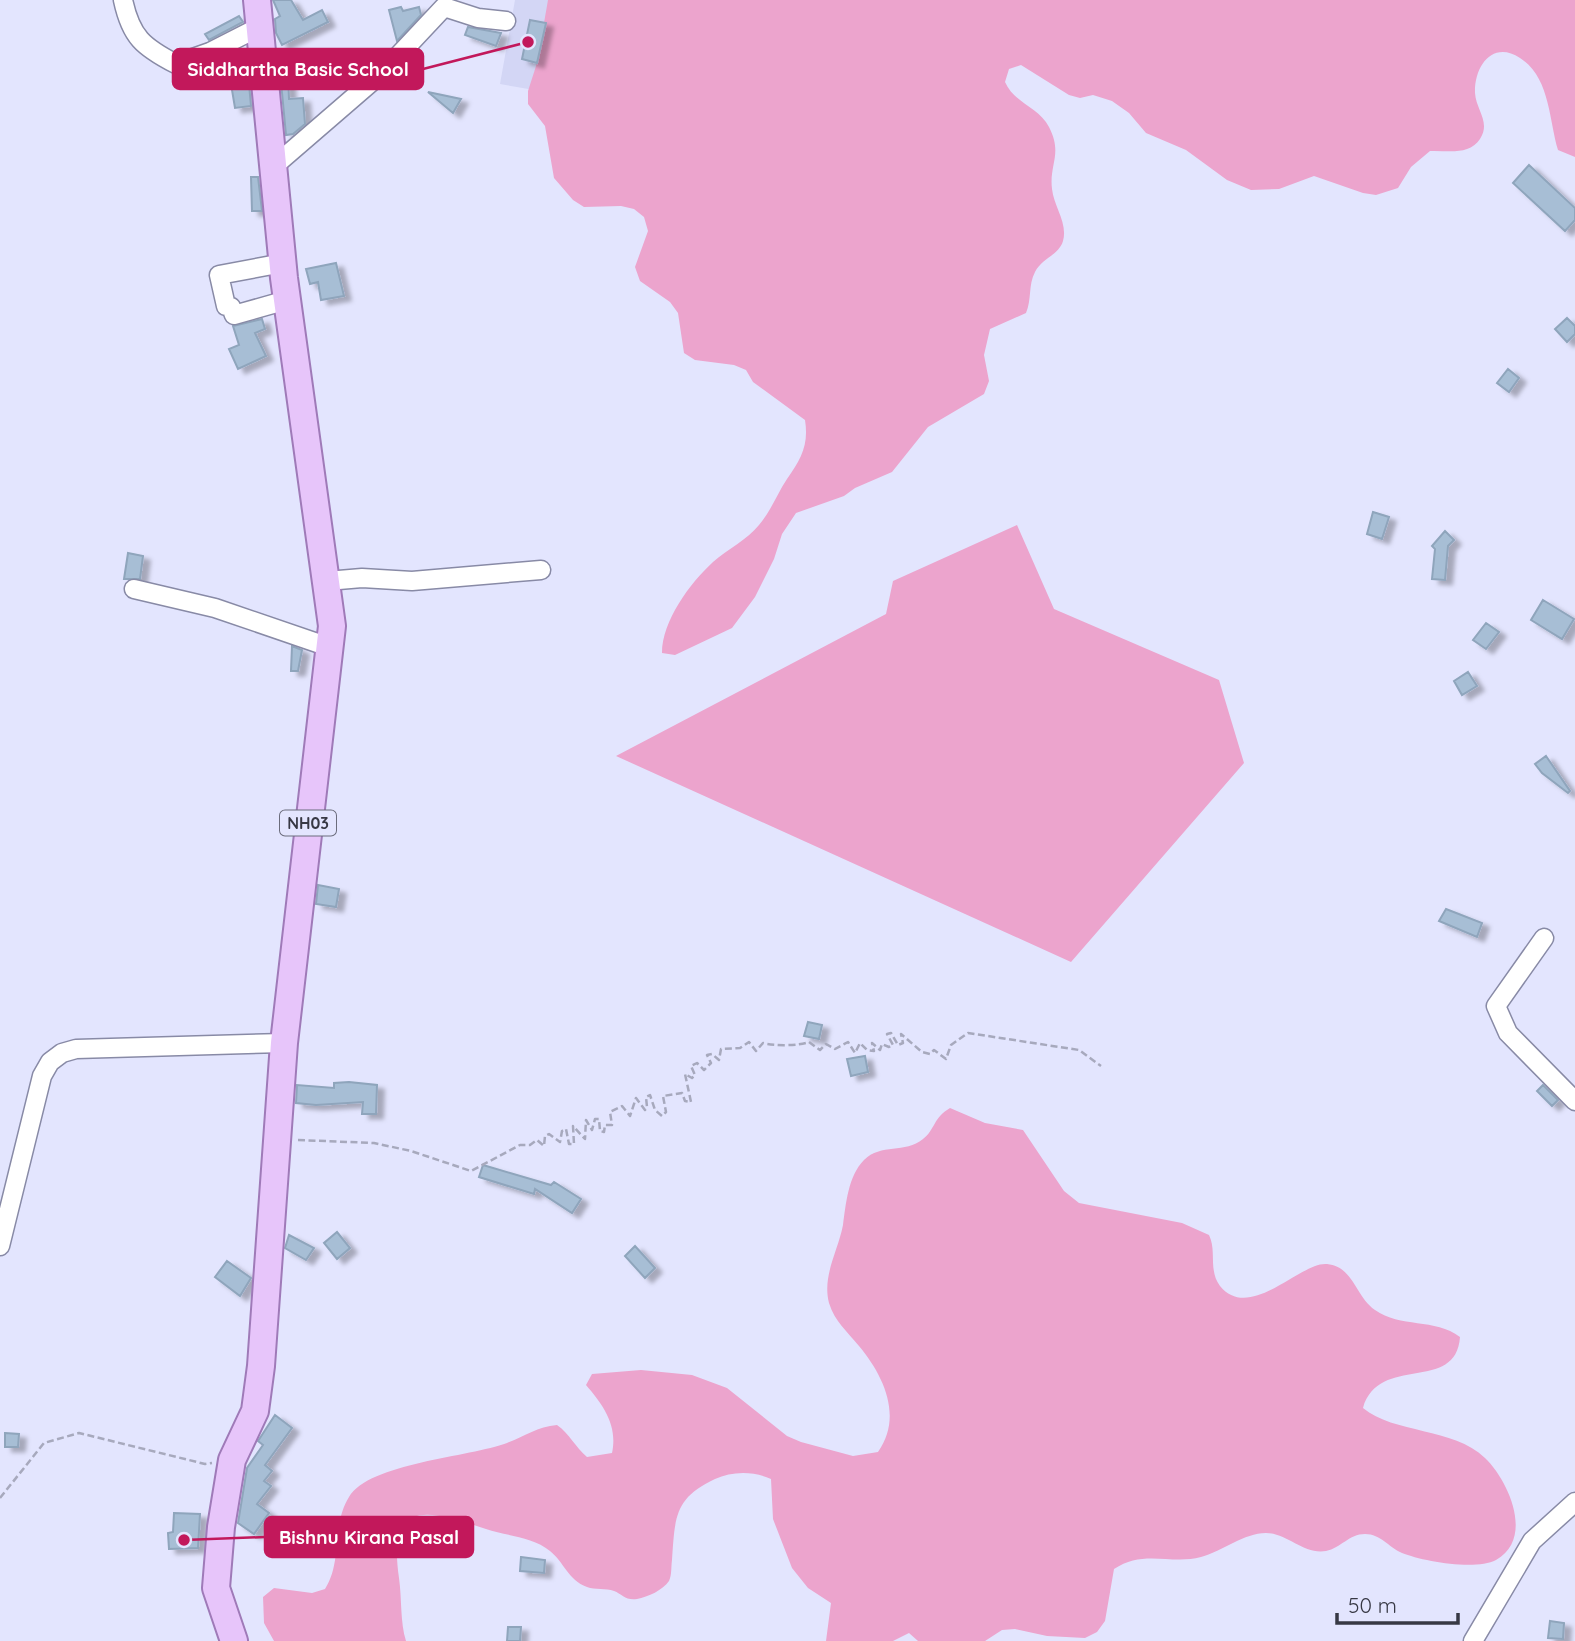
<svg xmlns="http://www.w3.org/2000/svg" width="1575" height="1641" viewBox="0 0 1575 1641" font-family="Quicksand,sans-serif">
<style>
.built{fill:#d3d6f5}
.green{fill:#eca4cd}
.building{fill:#a7bed5;stroke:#8fa5bc;stroke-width:2;filter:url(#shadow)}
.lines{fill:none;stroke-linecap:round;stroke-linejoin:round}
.minor-casing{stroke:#888aa6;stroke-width:21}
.primary-casing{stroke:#9f7ab8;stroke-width:30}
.path{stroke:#a7a9bd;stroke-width:2.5;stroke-dasharray:7 3.5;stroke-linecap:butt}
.minor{stroke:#fff;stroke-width:18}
.primary{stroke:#e7c5fa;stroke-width:26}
.labels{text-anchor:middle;stroke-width:5;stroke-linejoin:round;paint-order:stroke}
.shield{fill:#e3e5fe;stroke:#6b6c7c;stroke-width:2}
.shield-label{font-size:16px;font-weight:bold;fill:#373844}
.leader{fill:none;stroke:#c2185b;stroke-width:2.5}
.callout-dot{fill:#c2185b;stroke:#e3e5fe;stroke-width:2.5}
.callout{fill:#c2185b;stroke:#c2185b;stroke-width:2.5}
.callout-label{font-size:19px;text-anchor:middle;font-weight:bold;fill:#fff}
</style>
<defs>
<filter id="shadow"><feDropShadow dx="7" dy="4.5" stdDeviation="2" flood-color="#0004"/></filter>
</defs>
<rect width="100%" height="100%" fill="#e3e5fe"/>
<path class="built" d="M 515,0 L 556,0 L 540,91 L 500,84 Z"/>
<path class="green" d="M 548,0 L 1575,0 L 1575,157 L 1558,150 C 1549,120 1550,77 1520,58 C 1493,40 1474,66 1475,93 C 1476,110 1491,122 1480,139 C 1469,156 1447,150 1430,151 L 1411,167 L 1398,188 L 1376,195 L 1363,193 L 1314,176 L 1279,189 L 1251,190 L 1227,180 L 1186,150 L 1146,133 L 1129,113 L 1112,101 L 1093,95 L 1080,98 L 1069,95 L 1021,65 L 1009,69 L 1005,82 C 1014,103 1039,107 1049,127 C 1063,154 1049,164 1052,189 C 1054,207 1068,223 1063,241 C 1059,255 1042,258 1035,272 C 1028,285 1032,299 1026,313 L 990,329 L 984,355 L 989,381 L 984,394 L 928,427 L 892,472 L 855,488 L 844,496 L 796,513 L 782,534 L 774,559 L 755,597 L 732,628 L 675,655 L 662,653 C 662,621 690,583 713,562 C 728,549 747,540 759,525 C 771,511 777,494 787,479 C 801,459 809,445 805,420 L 753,382 L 746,370 L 734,365 L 695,360 L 684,353 L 678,313 L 670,302 L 640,281 L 635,267 L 648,231 L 644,217 L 634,209 L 621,206 L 584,207 L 573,200 L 554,178 L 545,126 L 528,104 L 528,91 L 537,63 Z
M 1017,525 L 1054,609 L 1219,680 L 1244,763 L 1071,962 L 616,756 L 886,614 L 893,581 Z
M 950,1108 L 985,1123 L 1023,1130 L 1064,1191 L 1079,1203 L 1182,1223 L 1209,1235 C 1217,1251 1208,1270 1220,1286 C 1250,1323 1301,1261 1327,1264 C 1354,1267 1355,1296 1375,1310 C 1400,1328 1435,1318 1460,1337 C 1456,1394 1379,1353 1363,1408 C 1394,1434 1453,1427 1485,1458 C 1508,1480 1535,1538 1496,1560 C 1475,1571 1422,1561 1402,1553 C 1388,1547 1381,1534 1365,1534 C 1349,1534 1341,1548 1326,1551 C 1304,1555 1287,1533 1266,1533 C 1244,1533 1223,1551 1201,1557 C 1171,1565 1143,1549 1114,1569 L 1105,1621 L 1097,1632 L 1085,1638 L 1047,1636 L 1015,1629 L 1002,1630 L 985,1641 L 918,1641 L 909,1633 L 893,1641 L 826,1641 L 831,1603 L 808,1588 L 792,1568 L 773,1519 L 771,1479 C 754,1471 732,1471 715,1479 C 674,1498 675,1518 672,1560 C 671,1566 672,1575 669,1581 C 663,1590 648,1597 637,1599 C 626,1601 622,1594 614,1591 C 606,1588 595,1590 587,1587 C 568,1580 564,1562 550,1551 C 532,1536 505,1536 486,1529 C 429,1510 387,1497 399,1578 C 402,1599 400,1622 406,1641 L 274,1641 L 264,1623 L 263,1597 L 274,1588 L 312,1593 L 325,1589 C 343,1561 331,1526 349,1497 C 369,1463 470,1457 507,1443 C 525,1436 537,1427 557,1425 C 570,1434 575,1447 587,1457 L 612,1453 C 618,1425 603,1405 586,1385 L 592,1374 L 641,1370 L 692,1375 L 727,1388 L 787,1436 L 801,1442 L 853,1456 L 878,1452 C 903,1417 884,1376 859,1346 C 847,1331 835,1322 829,1303 C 822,1276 838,1251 843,1225 C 846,1204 848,1176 864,1160 C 881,1143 905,1154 923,1139 C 935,1130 933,1118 950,1108 Z"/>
<path class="building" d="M 273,0 L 291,0 L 303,20 L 322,10 L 328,22 L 282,45 L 276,33 L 275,19 L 280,16 Z
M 401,7 L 403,11 L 419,7 L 421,15 L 397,41 L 389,10 Z
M 239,16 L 243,22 L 209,40 L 205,34 Z
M 530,20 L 546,23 L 537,63 L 522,59 Z
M 468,27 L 501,33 L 496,46 L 465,35 Z
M 278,50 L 287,50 L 289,99 L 303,98 L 305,124 L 293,134 L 286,135 Z
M 247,62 L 251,106 L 235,108 L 228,66 Z
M 428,92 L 461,99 L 453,113 Z
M 1529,165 L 1575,208 L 1575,220 L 1565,231 L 1513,183 Z
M 251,177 L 258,177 L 262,211 L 252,211 Z
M 336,263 L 344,296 L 321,300 L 318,282 L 310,284 L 306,269 Z
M 1567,318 L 1575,326 L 1575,334 L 1567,342 L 1555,329 Z
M 262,319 L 265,329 L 255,333 L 266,356 L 238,369 L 229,349 L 239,345 L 233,326 Z
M 1508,369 L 1519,378 L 1509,392 L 1497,383 Z
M 1373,512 L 1389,517 L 1382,539 L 1367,534 Z
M 1445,531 L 1454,540 L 1448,546 L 1445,580 L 1432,579 L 1435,549 L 1432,546 Z
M 128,553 L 143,556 L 140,579 L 124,579 Z
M 1543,600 L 1574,619 L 1562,639 L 1531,620 Z
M 1486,623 L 1499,632 L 1486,649 L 1473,640 Z
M 292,646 L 302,650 L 298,671 L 291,671 Z
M 1468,672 L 1477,686 L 1462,695 L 1454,681 Z
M 1546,756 L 1570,791 L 1568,793 L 1542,773 L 1535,764 Z
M 318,885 L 339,889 L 336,907 L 316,904 Z
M 1446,909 L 1482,923 L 1477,937 L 1439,921 Z
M 808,1022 L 822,1025 L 819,1039 L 804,1036 Z
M 865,1056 L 868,1072 L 851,1076 L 847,1059 Z
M 349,1082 L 377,1085 L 376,1114 L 362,1114 L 363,1102 L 316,1105 L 296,1103 L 297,1085 L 334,1088 L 334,1083 Z
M 1543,1085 L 1558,1100 L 1552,1106 L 1537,1091 Z
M 483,1165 L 551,1185 L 554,1182 L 581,1199 L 572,1213 L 535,1189 L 534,1194 L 479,1177 Z
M 337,1232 L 350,1248 L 337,1259 L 324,1243 Z
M 289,1235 L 314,1248 L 306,1260 L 285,1248 Z
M 635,1246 L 655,1268 L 645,1278 L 625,1256 Z
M 227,1261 L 251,1278 L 240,1296 L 215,1277 Z
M 275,1415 L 292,1428 L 265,1465 L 272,1471 L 264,1481 L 271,1486 L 257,1504 L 269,1513 L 254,1534 L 238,1523 L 247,1468 L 263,1445 L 258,1441 Z
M 5,1433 L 19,1434 L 18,1447 L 5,1447 Z
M 174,1513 L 200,1514 L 198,1548 L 169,1549 L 168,1533 L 173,1532 Z
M 521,1557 L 545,1560 L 544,1573 L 520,1571 Z
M 1550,1621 L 1564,1623 L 1563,1639 L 1548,1638 Z
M 508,1627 L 521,1627 L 520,1641 L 507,1641 Z"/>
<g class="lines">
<defs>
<path id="minor" d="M 123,0 C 131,37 143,47 176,64 L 210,52 L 259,27
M 273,167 L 383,72 L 444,7 L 478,18 L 506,21
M 283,263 L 219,275 L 226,306 L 231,307 L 234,315 L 287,300
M 327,581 L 362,578 L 412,581 L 541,570
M 134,589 L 215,608 L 329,647
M 1544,938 L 1496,1006 L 1508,1033 L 1575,1101
M 0,1246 L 42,1076 L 50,1062 L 62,1053 L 76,1049 L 284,1043
M 1473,1641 L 1532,1541 L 1575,1502"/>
<path id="primary" d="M 234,1641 L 216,1588 L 221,1527 L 232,1460 L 255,1411 L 261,1366 L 284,1043 L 332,626 L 284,278 L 257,0"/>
</defs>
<use href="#minor" class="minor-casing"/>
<use href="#primary" class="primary-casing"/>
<path class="path" d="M 298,1140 L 374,1143 L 411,1151 L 471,1171 L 520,1145 L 530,1145 L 537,1140 L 544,1146 L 545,1136 L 549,1134 L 560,1142 L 562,1131 L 566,1129 L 569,1144 L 574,1144 L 573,1126 L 585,1139 L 586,1120 L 592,1130 L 595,1119 L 599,1119 L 600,1131 L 604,1132 L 605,1125 L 612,1125 L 610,1112 L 622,1106 L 630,1116 L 636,1098 L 645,1110 L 647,1107 L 646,1097 L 650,1095 L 655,1110 L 662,1116 L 666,1112 L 663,1096 L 682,1093 L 685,1101 L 691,1102 L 685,1074 L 692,1078 L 695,1075 L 691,1066 L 697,1063 L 704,1070 L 711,1063 L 707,1055 L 712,1054 L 719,1060 L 721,1049 L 740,1048 L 749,1042 L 756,1051 L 763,1043 C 772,1046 800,1046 809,1042 L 820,1050 L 826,1044 L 835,1049 L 848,1042 L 855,1053 L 860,1043 L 867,1050 L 874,1051 L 872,1043 L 880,1050 L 882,1044 L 889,1047 L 893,1045 L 887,1034 L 891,1033 L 898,1045 L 903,1043 L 901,1034 L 922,1052 L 930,1054 L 934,1050 L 946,1059 L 951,1045 L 968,1033 L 1079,1050 L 1101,1066
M 0,1498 L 44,1443 L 79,1433 L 205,1464 L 212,1463"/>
<use href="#minor" class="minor"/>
<use href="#primary" class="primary"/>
</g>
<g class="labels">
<rect class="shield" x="280" y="810.5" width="56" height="25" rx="5"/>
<g class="shield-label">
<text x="308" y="829">NH03</text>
</g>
</g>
<path class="leader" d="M528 42L423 69M184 1540L265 1537"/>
<g class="callout-dot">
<circle cx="528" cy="42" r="7"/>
<circle cx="184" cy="1540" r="7"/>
</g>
<g class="callout">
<rect x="173" y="49" width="250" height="40" rx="7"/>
<rect x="265" y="1517" width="208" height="40" rx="7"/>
</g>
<g class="callout-label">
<text x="298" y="76">Siddhartha Basic School</text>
<text x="369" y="1544">Bishnu Kirana Pasal</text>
</g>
<path d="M1337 1613v10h121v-10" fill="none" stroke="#373844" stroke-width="3.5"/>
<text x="1348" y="1613" font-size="21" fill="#373844" stroke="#e3e5fe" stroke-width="5" paint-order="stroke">50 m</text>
</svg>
